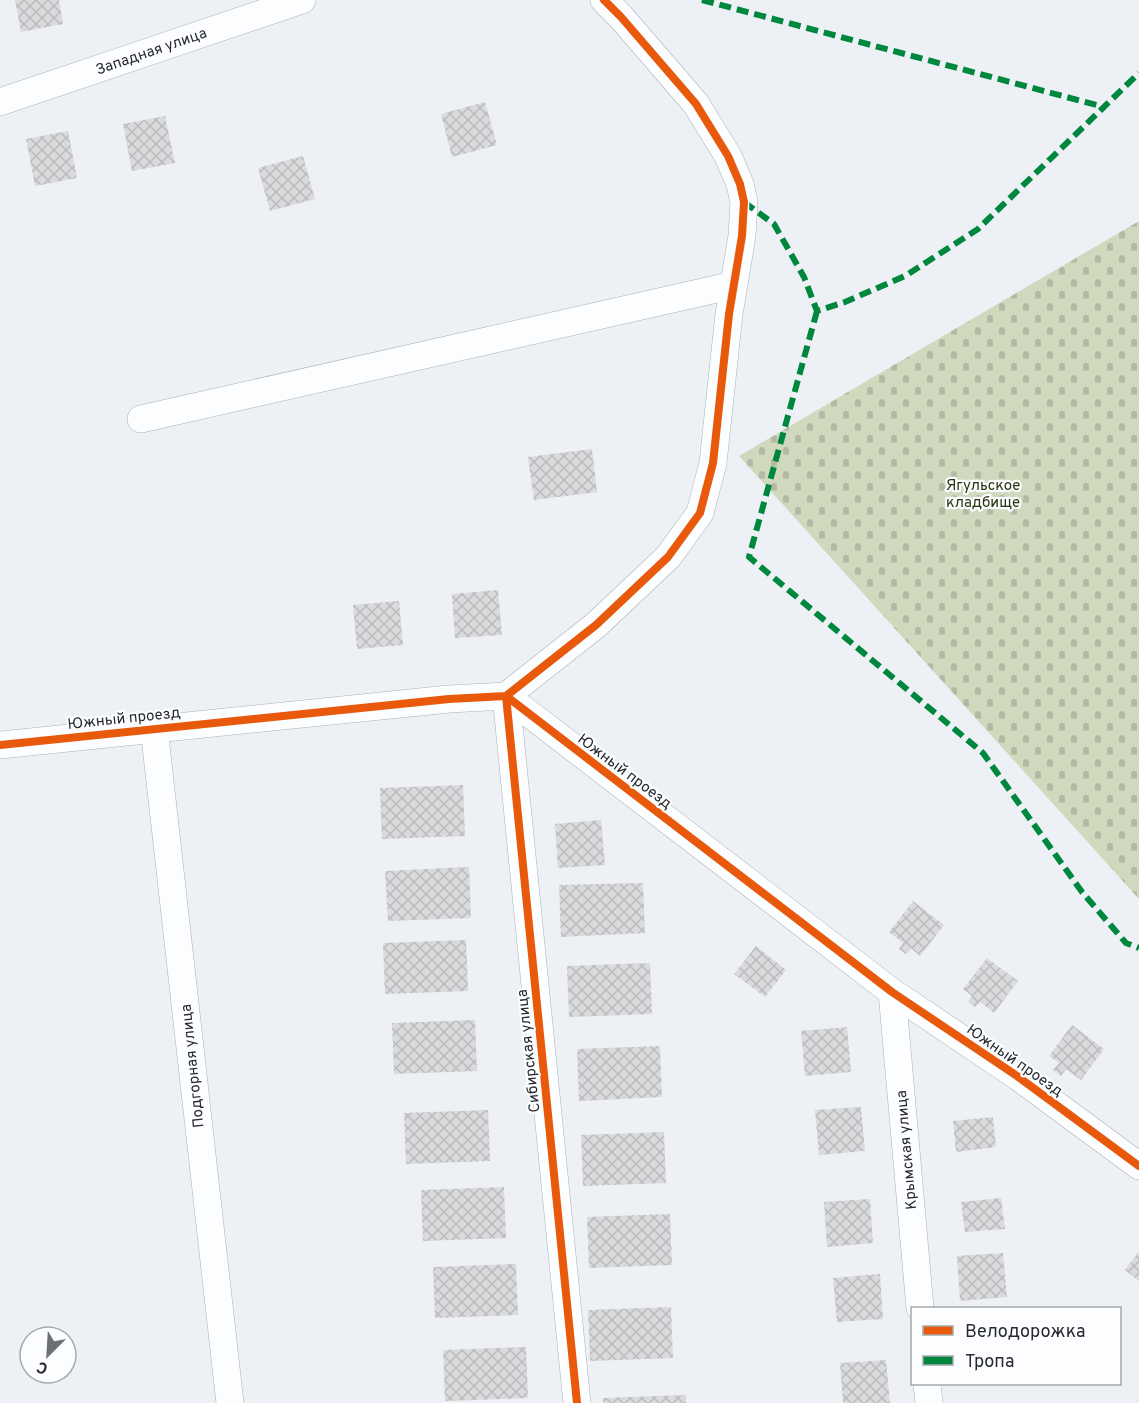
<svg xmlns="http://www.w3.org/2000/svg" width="1139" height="1403" viewBox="0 0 1139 1403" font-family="Overpass,sans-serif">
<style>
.cemetery{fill:url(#cemetery-stones)}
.building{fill:url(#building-cross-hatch)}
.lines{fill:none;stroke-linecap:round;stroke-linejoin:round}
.minor-casing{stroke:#adb0b3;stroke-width:28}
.minor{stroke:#fcfdfe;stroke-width:27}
.quiet{stroke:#00873e;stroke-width:6;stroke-dasharray:12 6;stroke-linecap:butt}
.cycleway-casing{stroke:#fbfdff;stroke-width:11}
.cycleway{stroke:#e8590c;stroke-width:8}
.labels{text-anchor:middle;stroke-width:4.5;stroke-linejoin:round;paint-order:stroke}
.street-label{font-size:15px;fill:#27292d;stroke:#fbfdff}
.park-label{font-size:15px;fill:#2d3410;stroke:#fbfdff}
</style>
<defs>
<pattern id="cemetery-stones" width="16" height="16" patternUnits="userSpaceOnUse" patternTransform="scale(1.5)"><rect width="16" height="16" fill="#d0d8be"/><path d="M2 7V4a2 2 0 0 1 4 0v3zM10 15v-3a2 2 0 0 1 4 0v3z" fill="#b3b9a4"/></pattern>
<pattern id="building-cross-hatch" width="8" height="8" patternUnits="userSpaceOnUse" patternTransform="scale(1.5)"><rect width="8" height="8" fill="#dad9db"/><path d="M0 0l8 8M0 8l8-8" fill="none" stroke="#bbbabc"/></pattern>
</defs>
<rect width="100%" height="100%" fill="#edf1f6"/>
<path class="cemetery" d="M 1139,221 L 1139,899 L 739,456 Z"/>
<path class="building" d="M 15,0 L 59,0 L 63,24 L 21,32 Z
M 485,102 L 497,145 L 452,157 L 441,114 Z
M 165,116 L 175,163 L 132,171 L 123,124 Z
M 68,131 L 77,178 L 35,186 L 26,139 Z
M 303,156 L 315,199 L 270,211 L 258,168 Z
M 592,449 L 597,492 L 534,500 L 528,457 Z
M 498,590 L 502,635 L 455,638 L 452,594 Z
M 399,601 L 403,645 L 357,649 L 353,605 Z
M 463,785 L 465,836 L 382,839 L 380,788 Z
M 601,820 L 605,865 L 558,868 L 555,824 Z
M 469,867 L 471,918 L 388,921 L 385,871 Z
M 643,883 L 645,933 L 561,937 L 559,885 Z
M 913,901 L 944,925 L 920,956 L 911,948 L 906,954 L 899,949 L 903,943 L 889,932 Z
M 466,940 L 468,991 L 385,994 L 383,943 Z
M 756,946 L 786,970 L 765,997 L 734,974 Z
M 987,958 L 1018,981 L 994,1013 L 980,1002 L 975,1007 L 968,1002 L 972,996 L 963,989 Z
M 650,963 L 652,1014 L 569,1017 L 567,966 Z
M 475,1020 L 477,1071 L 394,1074 L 392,1023 Z
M 1072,1025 L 1104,1049 L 1081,1080 L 1066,1069 L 1061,1076 L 1053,1070 L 1059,1063 L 1049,1056 Z
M 847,1027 L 851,1072 L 805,1076 L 801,1031 Z
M 660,1046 L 662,1097 L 579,1101 L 577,1049 Z
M 861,1107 L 865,1151 L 819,1155 L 815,1110 Z
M 488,1110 L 490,1161 L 406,1164 L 404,1113 Z
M 993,1117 L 996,1147 L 956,1152 L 953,1121 Z
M 664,1132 L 666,1183 L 583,1186 L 581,1135 Z
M 504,1187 L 506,1238 L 423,1241 L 421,1190 Z
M 1001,1198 L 1005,1229 L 965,1232 L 961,1202 Z
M 870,1199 L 873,1243 L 827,1247 L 824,1202 Z
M 670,1214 L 672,1265 L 589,1268 L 587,1217 Z
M 1139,1251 L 1139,1281 L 1125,1270 Z
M 1003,1253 L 1007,1297 L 960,1301 L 957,1256 Z
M 516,1264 L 518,1315 L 435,1318 L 433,1267 Z
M 880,1274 L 883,1319 L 837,1322 L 833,1278 Z
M 671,1307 L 673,1358 L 590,1361 L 588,1310 Z
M 526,1347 L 528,1398 L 445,1401 L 443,1350 Z
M 886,1360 L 890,1403 L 843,1403 L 840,1363 Z
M 686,1395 L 686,1403 L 603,1403 L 603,1398 Z"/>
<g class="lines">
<defs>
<path id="minor" d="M 0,102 L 302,0
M 141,419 L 734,285
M 154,728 L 230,1403
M 0,745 L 449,699 L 506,696 L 892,992 L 1017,1076 L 1139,1166
M 892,992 L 920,1308
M 927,1384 L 929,1403
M 577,1403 L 506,696 L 596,625 L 668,557 L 700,513 L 713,463 L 729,314 L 742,236 L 744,202 L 740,184 L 728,156 L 696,104 L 621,17 L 604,0"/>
</defs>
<use href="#minor" class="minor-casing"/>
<use href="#minor" class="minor"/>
<path class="quiet" d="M 702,0 L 1104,107
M 744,202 L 774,224 L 804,277 L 817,311 L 845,302 L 905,276 L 978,229 L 1139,73
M 817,311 L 749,557 L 983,753 L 1082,892 L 1126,943 L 1139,948"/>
<defs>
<path id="cycleway" d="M 0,745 L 449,699 L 506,696 L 892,992 L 1017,1076 L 1139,1166
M 577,1403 L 506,696 L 596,625 L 668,557 L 700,513 L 713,463 L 729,314 L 742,236 L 744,202 L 740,184 L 728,156 L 696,104 L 621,17 L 604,0"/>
</defs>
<use href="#cycleway" class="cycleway-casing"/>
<use href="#cycleway" class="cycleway"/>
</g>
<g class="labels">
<g class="street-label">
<text transform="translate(151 51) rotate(-19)" y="5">Западная улица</text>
<text transform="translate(124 718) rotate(-6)" y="5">Южный проезд</text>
<text transform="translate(625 771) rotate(37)" y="5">Южный проезд</text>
<text transform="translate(528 1051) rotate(-96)" y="5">Сибирская улица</text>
<text transform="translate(1015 1060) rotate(35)" y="5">Южный проезд</text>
<text transform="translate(192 1066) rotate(-96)" y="5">Подгорная улица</text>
<text transform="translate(906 1150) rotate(-95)" y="5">Крымская улица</text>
</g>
<g class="park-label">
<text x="983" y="490">Ягульское<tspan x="983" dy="17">кладбище</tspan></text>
</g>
</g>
<rect x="911" y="1307" width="210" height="78" fill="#fbfdff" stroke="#a6a8ab" stroke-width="1.5"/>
<rect x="923" y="1326" width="30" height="9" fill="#e8590c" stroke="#a6a8ab" stroke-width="1.5"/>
<text x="965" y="1337" font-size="18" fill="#27292d">Велодорожка</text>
<rect x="923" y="1356" width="30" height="9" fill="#00873e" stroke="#a6a8ab" stroke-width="1.5"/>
<text x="965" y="1367" font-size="18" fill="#27292d">Тропа</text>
<g transform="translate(48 1355) rotate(204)"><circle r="28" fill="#fbfdff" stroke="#a6a8ab" stroke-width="1.5"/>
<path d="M0-4.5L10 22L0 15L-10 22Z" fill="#6c6f73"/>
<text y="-9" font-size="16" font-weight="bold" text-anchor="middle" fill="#27292d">С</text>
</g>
</svg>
